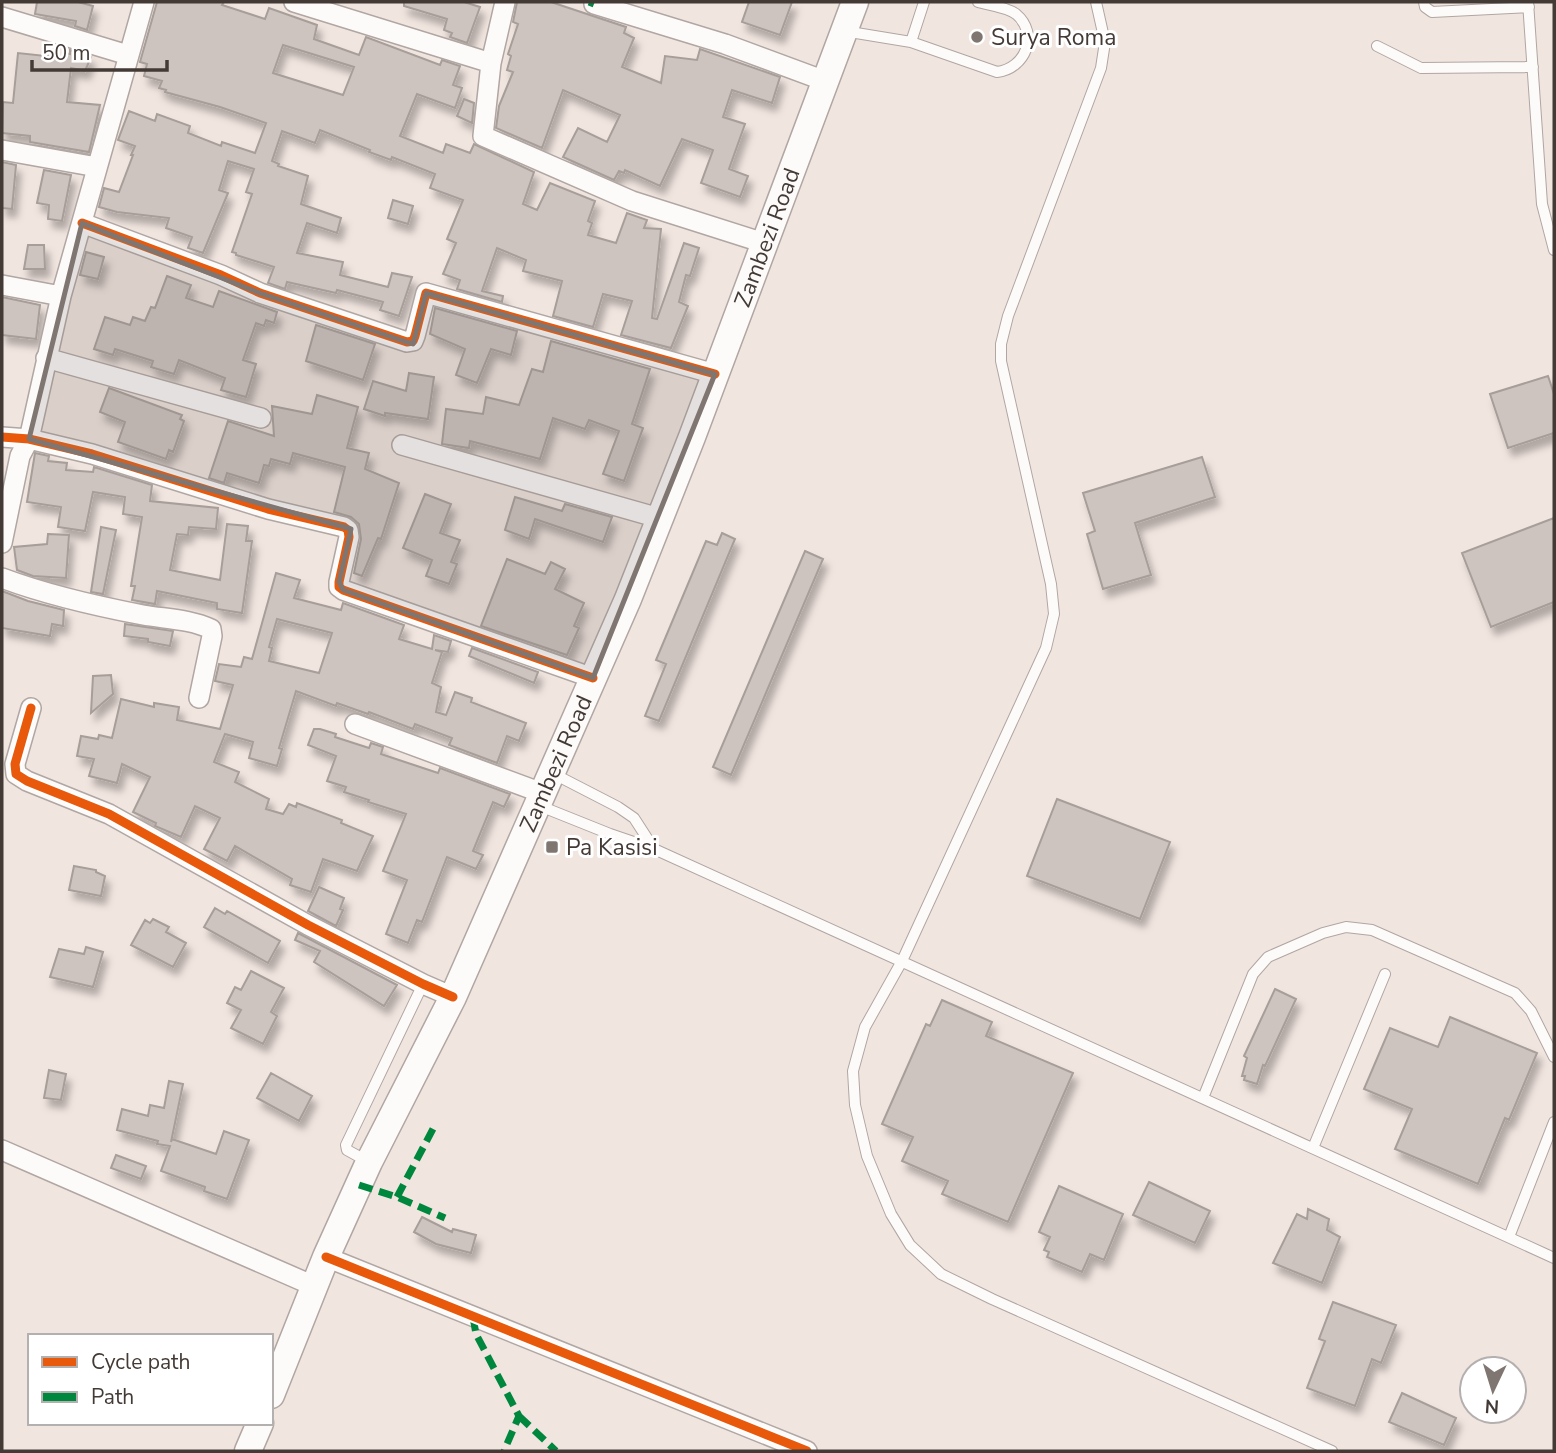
<svg xmlns="http://www.w3.org/2000/svg" width="1556" height="1453" viewBox="0 0 1556 1453" font-family="'Nunito Sans',sans-serif">
<style>
.building{fill:#cdc3bf;stroke:#a79e9a;stroke-width:2;fill-rule:evenodd;filter:url(#shadow)}
.lines{fill:none;stroke-linecap:round;stroke-linejoin:round}
.lane-casing{stroke:#b0a6a2;stroke-width:12}
.street-casing{stroke:#b0a6a2;stroke-width:22}
.secondary-casing{stroke:#b0a6a2;stroke-width:29}
.lane{stroke:#fdfbfa;stroke-width:10}
.street{stroke:#fdfbfa;stroke-width:19}
.secondary{stroke:#fdfbfa;stroke-width:26}
.quiet{stroke:#00873e;stroke-width:7;stroke-dasharray:14 7;stroke-linecap:butt}
.cycleway-casing{stroke:#fff;stroke-width:13}
.cycleway{stroke:#e8590c;stroke-width:9}
.marked{fill:#807671;fill-opacity:0.2;stroke:#807671;stroke-width:5;stroke-linejoin:round}
.poi-dot{fill:#807671;stroke:#fff;stroke-width:2.5}
.labels{text-anchor:middle;stroke-width:6;stroke-linejoin:round;paint-order:stroke}
.poi-label{font-size:23px;fill:#433a36;stroke:#fff;text-anchor:start}
.street-label{font-size:23px;fill:#433a36;stroke:#fff}
</style>
<defs>
<filter id="shadow"><feDropShadow dx="4.5" dy="8" stdDeviation="3.5" flood-color="#0004"/></filter>
</defs>
<rect width="100%" height="100%" fill="#f1e5df"/>
<path class="building" d="M 37,2 L 78,2 L 93,6 L 87,30 L 75,26 L 76,21 L 35,14 Z
M 157,2 L 224,2 L 222,5 L 265,19 L 269,8 L 317,25 L 314,39 L 359,55 L 366,37 L 440,65 L 442,60 L 460,66 L 453,85 L 462,88 L 455,108 L 417,94 L 400,136 L 443,153 L 446,144 L 470,153 L 474,144 L 534,172 L 523,204 L 537,210 L 550,183 L 595,201 L 588,221 L 592,223 L 588,235 L 616,243 L 627,213 L 647,220 L 644,228 L 661,229 L 652,318 L 657,319 L 684,243 L 699,248 L 690,276 L 686,275 L 679,302 L 688,306 L 671,348 L 621,335 L 632,301 L 603,294 L 593,327 L 553,316 L 562,281 L 523,271 L 526,260 L 497,248 L 482,291 L 503,296 L 502,302 L 457,289 L 460,280 L 443,274 L 456,243 L 447,239 L 463,200 L 430,188 L 435,174 L 392,157 L 391,160 L 369,152 L 370,150 L 320,130 L 315,143 L 282,131 L 272,161 L 279,164 L 278,166 L 308,176 L 301,204 L 341,218 L 337,233 L 307,223 L 297,253 L 343,262 L 340,275 L 388,287 L 392,273 L 412,277 L 399,316 L 380,310 L 383,302 L 337,290 L 336,293 L 287,282 L 285,289 L 268,283 L 274,267 L 236,255 L 236,253 L 232,252 L 252,194 L 246,192 L 254,169 L 228,161 L 219,190 L 228,193 L 203,253 L 188,248 L 192,237 L 166,228 L 169,218 L 117,212 L 99,207 L 104,188 L 119,192 L 133,155 L 131,155 L 135,146 L 118,140 L 129,111 L 155,121 L 157,114 L 190,126 L 188,133 L 221,146 L 222,142 L 255,153 L 266,123 L 220,107 L 165,92 L 166,90 L 159,88 L 162,81 L 144,76 L 147,64 L 140,62 ZM 283,45 L 354,67 L 343,95 L 273,73 Z
M 404,2 L 464,2 L 480,7 L 467,43 L 450,37 L 452,33 L 444,30 L 447,19 L 404,6 Z
M 517,2 L 551,2 L 626,27 L 624,33 L 634,38 L 622,67 L 661,83 L 665,56 L 697,60 L 700,49 L 780,77 L 772,103 L 732,90 L 723,117 L 745,124 L 729,169 L 748,176 L 740,197 L 701,183 L 713,150 L 682,139 L 660,186 L 625,170 L 624,173 L 619,171 L 614,180 L 563,157 L 578,128 L 607,142 L 620,115 L 563,90 L 542,148 L 496,128 L 499,106 L 513,72 L 507,70 L 511,56 L 508,54 L 518,24 L 513,22 Z
M 749,2 L 792,2 L 780,35 L 742,22 Z
M 70,50 L 91,57 L 85,71 L 71,68 L 67,102 L 100,105 L 89,152 L 30,142 L 30,136 L 2,133 L 3,102 L 13,103 L 18,53 L 64,58 L 65,53 L 70,54 Z
M 464,99 L 474,103 L 472,123 L 457,116 Z
M 2,162 L 16,165 L 12,209 L 2,208 Z
M 44,170 L 71,175 L 62,221 L 48,219 L 49,205 L 37,203 Z
M 393,200 L 413,206 L 408,224 L 388,218 Z
M 28,245 L 44,245 L 45,269 L 24,269 Z
M 86,252 L 104,257 L 98,279 L 80,275 Z
M 167,276 L 191,285 L 186,298 L 213,307 L 219,291 L 277,312 L 274,323 L 266,320 L 264,326 L 256,323 L 243,360 L 256,364 L 246,397 L 221,390 L 225,378 L 179,360 L 174,374 L 151,367 L 153,361 L 115,349 L 113,355 L 94,349 L 105,317 L 130,325 L 133,317 L 145,321 L 151,307 L 155,308 Z
M 2,297 L 40,305 L 36,339 L 2,335 Z
M 435,308 L 517,331 L 511,355 L 491,349 L 477,383 L 456,375 L 465,349 L 430,334 Z
M 316,325 L 375,344 L 363,380 L 306,361 Z
M 551,341 L 650,369 L 632,424 L 643,428 L 624,481 L 603,474 L 619,431 L 589,420 L 585,429 L 553,418 L 540,459 L 470,441 L 469,448 L 442,444 L 446,409 L 483,414 L 486,397 L 519,405 L 532,369 L 543,372 Z
M 409,373 L 434,377 L 428,419 L 385,413 L 385,416 L 364,409 L 373,381 L 406,391 Z
M 1548,376 L 1554,394 L 1554,433 L 1508,448 L 1490,394 Z
M 109,388 L 182,415 L 180,419 L 184,421 L 173,452 L 169,450 L 166,459 L 118,442 L 125,422 L 100,412 Z
M 317,395 L 358,407 L 347,448 L 369,453 L 365,469 L 399,483 L 381,539 L 378,538 L 362,576 L 354,573 L 361,539 L 359,524 L 351,517 L 334,512 L 345,467 L 293,453 L 290,464 L 271,459 L 269,466 L 264,465 L 259,483 L 227,473 L 224,483 L 209,478 L 228,421 L 274,436 L 272,406 L 312,414 Z
M 35,453 L 49,456 L 48,461 L 67,463 L 66,470 L 93,472 L 94,467 L 152,485 L 150,501 L 218,508 L 216,529 L 189,527 L 188,535 L 177,534 L 170,570 L 220,580 L 227,524 L 248,526 L 246,541 L 252,541 L 242,613 L 217,609 L 217,603 L 157,591 L 155,604 L 132,600 L 135,586 L 131,586 L 142,517 L 123,514 L 125,497 L 93,492 L 85,531 L 58,527 L 61,507 L 27,502 Z
M 1202,457 L 1215,497 L 1135,523 L 1151,575 L 1103,589 L 1087,534 L 1095,531 L 1083,493 Z
M 425,494 L 451,504 L 440,533 L 460,540 L 451,562 L 457,564 L 449,584 L 426,576 L 432,560 L 403,548 Z
M 515,497 L 562,511 L 565,504 L 612,517 L 603,542 L 535,519 L 529,539 L 505,530 Z
M 1554,518 L 1554,602 L 1491,627 L 1462,553 Z
M 101,527 L 116,530 L 103,594 L 91,592 Z
M 722,533 L 735,539 L 659,721 L 645,716 L 666,664 L 656,660 L 706,541 L 717,545 Z
M 48,534 L 69,535 L 66,578 L 33,576 L 17,570 L 14,547 L 47,544 Z
M 805,551 L 823,559 L 731,775 L 713,767 Z
M 507,559 L 545,574 L 551,562 L 565,569 L 555,589 L 584,603 L 574,626 L 579,628 L 567,655 L 481,626 Z
M 276,573 L 300,580 L 294,598 L 341,610 L 343,603 L 390,620 L 404,625 L 399,639 L 432,649 L 434,635 L 451,641 L 448,652 L 435,650 L 442,652 L 432,683 L 441,687 L 436,712 L 446,715 L 455,692 L 472,698 L 471,702 L 526,723 L 519,741 L 507,736 L 497,763 L 449,745 L 452,738 L 415,724 L 413,729 L 369,712 L 368,714 L 337,703 L 336,706 L 296,691 L 279,748 L 282,749 L 277,766 L 249,758 L 253,742 L 225,734 L 214,762 L 239,772 L 235,782 L 269,799 L 266,809 L 283,814 L 289,804 L 296,807 L 297,803 L 342,820 L 341,823 L 373,836 L 357,871 L 323,859 L 311,892 L 290,885 L 292,879 L 235,846 L 227,861 L 204,849 L 220,818 L 195,806 L 181,837 L 155,826 L 156,823 L 133,812 L 150,777 L 122,764 L 117,783 L 89,776 L 94,759 L 77,756 L 81,736 L 98,739 L 99,735 L 112,738 L 121,699 L 154,707 L 154,703 L 179,707 L 177,720 L 220,729 L 233,685 L 215,681 L 219,664 L 241,667 L 244,657 L 252,659 ZM 277,619 L 332,633 L 319,673 L 269,661 L 272,648 L 269,647 Z
M 2,591 L 28,601 L 64,610 L 63,626 L 52,624 L 50,636 L 2,628 Z
M 125,624 L 173,631 L 170,646 L 148,642 L 148,639 L 124,636 Z
M 472,648 L 538,672 L 534,683 L 469,656 Z
M 111,675 L 113,694 L 91,713 L 93,676 Z
M 314,729 L 320,729 L 336,734 L 335,737 L 369,748 L 371,743 L 383,747 L 381,754 L 438,773 L 440,768 L 510,794 L 504,807 L 493,802 L 473,851 L 483,855 L 476,869 L 447,857 L 422,922 L 417,920 L 408,943 L 386,934 L 407,880 L 383,871 L 406,814 L 368,802 L 369,800 L 344,792 L 346,787 L 327,781 L 336,756 L 308,745 Z
M 1057,799 L 1170,842 L 1140,919 L 1027,876 Z
M 74,866 L 96,870 L 96,872 L 105,876 L 101,896 L 69,890 Z
M 319,887 L 344,898 L 340,909 L 343,910 L 336,926 L 308,911 Z
M 215,908 L 225,914 L 227,911 L 280,941 L 268,963 L 204,927 Z
M 153,919 L 169,927 L 166,932 L 186,943 L 173,967 L 131,945 L 145,920 L 150,923 Z
M 298,933 L 397,985 L 384,1006 L 314,962 L 320,951 L 295,940 Z
M 86,947 L 103,952 L 93,987 L 50,977 L 59,949 L 84,954 Z
M 251,971 L 284,988 L 271,1012 L 277,1016 L 263,1044 L 231,1028 L 241,1010 L 227,1003 L 235,987 L 241,990 Z
M 1275,989 L 1296,999 L 1265,1066 L 1263,1065 L 1257,1084 L 1244,1080 L 1245,1076 L 1242,1076 L 1247,1058 L 1244,1056 Z
M 942,1000 L 992,1022 L 986,1036 L 1073,1073 L 1008,1222 L 942,1194 L 948,1181 L 902,1161 L 913,1137 L 882,1124 L 926,1024 L 930,1026 Z
M 1450,1017 L 1537,1053 L 1509,1120 L 1505,1118 L 1478,1184 L 1395,1149 L 1412,1109 L 1364,1089 L 1390,1028 L 1438,1047 Z
M 49,1070 L 66,1074 L 61,1100 L 44,1098 Z
M 271,1073 L 312,1096 L 299,1121 L 257,1098 Z
M 169,1081 L 183,1084 L 171,1142 L 172,1139 L 216,1154 L 224,1131 L 249,1140 L 227,1199 L 204,1191 L 205,1187 L 161,1171 L 170,1146 L 157,1144 L 158,1141 L 117,1130 L 122,1109 L 148,1116 L 150,1105 L 164,1108 Z
M 116,1155 L 146,1166 L 141,1179 L 111,1168 Z
M 1149,1182 L 1210,1211 L 1195,1243 L 1133,1215 Z
M 1059,1186 L 1123,1214 L 1104,1260 L 1090,1254 L 1082,1272 L 1047,1257 L 1049,1252 L 1044,1250 L 1050,1237 L 1039,1232 Z
M 1308,1209 L 1329,1219 L 1327,1230 L 1340,1237 L 1322,1283 L 1273,1263 L 1297,1214 L 1307,1219 Z
M 422,1217 L 452,1232 L 453,1229 L 476,1235 L 471,1253 L 436,1244 L 414,1232 Z
M 1333,1302 L 1396,1325 L 1381,1363 L 1372,1359 L 1355,1406 L 1307,1388 L 1325,1341 L 1319,1339 Z
M 1402,1393 L 1456,1418 L 1444,1445 L 1389,1422 Z"/>
<g class="lines">
<defs>
<path id="lane" d="M 1096,2 L 1105,42 L 1101,68 L 1008,316 L 1001,344 L 1001,361 L 1051,584 L 1054,614 L 1046,648 L 902,961 L 865,1027 L 853,1071 L 855,1105 L 867,1156 L 891,1214 L 910,1245 L 941,1274 L 992,1299 L 1332,1451
M 1424,2 L 1425,7 L 1432,12 L 1529,7
M 1528,2 L 1542,204 L 1554,250
M 844,31 L 911,42 L 997,72 C 1025,69 1040,34 1016,14 C 1007,7 989,5 978,2
M 911,42 L 924,2
M 1377,46 L 1421,68 L 1533,67
M 552,773 L 618,807 L 634,818 L 654,849
M 540,806 L 610,834 L 654,849 L 1554,1258
M 1203,1098 L 1253,974 L 1268,957 L 1323,933 L 1346,927 L 1372,930 L 1515,993 L 1531,1011 L 1554,1057
M 1313,1148 L 1385,974
M 367,1161 L 347,1150 L 346,1145 L 423,984
M 1509,1237 L 1554,1122"/>
<path id="street" d="M 294,2 L 491,63
M 505,2 L 491,63 L 483,136 L 632,201 L 764,243
M 594,4 L 725,44 L 825,81
M 2,17 L 128,55
M 2,150 L 97,167
M 82,223 L 221,275 L 260,293 L 407,342 L 413,341 L 415,336 L 426,293 L 715,374
M 2,285 L 61,296
M 46,358 L 261,418
M 2,437 L 29,439 L 92,454 L 268,509 L 344,527 L 348,530 L 349,537 L 339,582 L 339,587 L 343,590 L 593,678
M 402,445 L 659,518
M 2,543 L 20,456 L 29,439 L 61,296 L 144,2
M 2,578 C 47,595 96,606 143,615 C 166,619 190,619 211,629 L 212,636 L 199,698
M 31,708 L 15,764 L 16,774 L 27,781 L 109,814 L 308,925 L 423,984 L 453,997
M 355,724 L 542,793
M 2,1150 L 314,1286
M 326,1257 L 807,1451"/>
<g id="secondary">
<path id="s1" d="M 271,1395 L 326,1257 L 369,1162 L 453,997 L 628,599 L 692,437 L 855,2"/>
<path d="M 248,1451 L 260,1423"/>
</g>
</defs>
<use href="#lane" class="lane-casing"/>
<use href="#street" class="street-casing"/>
<use href="#secondary" class="secondary-casing"/>
<use href="#lane" class="lane"/>
<use href="#street" class="street"/>
<use href="#secondary" class="secondary"/>
<path class="quiet" d="M 589,2 L 594,4
M 359,1185 L 397,1197 L 445,1218
M 397,1197 L 434,1127
M 473,1317 L 476,1334 L 519,1416 L 504,1451
M 519,1416 L 556,1451"/>
<defs>
<path id="cycleway" d="M 82,223 L 221,275 L 260,293 L 407,342 L 413,341 L 415,336 L 426,293 L 715,374
M 2,437 L 29,439 L 92,454 L 268,509 L 344,527 L 348,530 L 349,537 L 339,582 L 339,587 L 343,590 L 593,678
M 31,708 L 15,764 L 16,774 L 27,781 L 109,814 L 308,925 L 423,984 L 453,997
M 326,1257 L 807,1451"/>
</defs>
<use href="#cycleway" class="cycleway-casing"/>
<use href="#cycleway" class="cycleway"/>
</g>
<path class="marked" d="M 82,223 L 260,293 L 413,344 L 426,293 L 715,374 L 593,678 L 343,590 L 339,582 L 351,529 L 29,439 Z"/>
<g class="poi-dot">
<circle cx="977" cy="37" r="7"/>
<rect x="545" y="840" width="14" height="14" rx="3.5"/>
</g>
<g class="labels">
<g class="poi-label">
<text x="991" y="45">Surya Roma</text>
<text x="566" y="855">Pa Kasisi</text>
</g>
<g class="street-label">
<text dy="8" stroke="none"><textPath href="#s1" startOffset="1260">Zambezi Road</textPath></text>
<text dy="8" stroke="none"><textPath href="#s1" startOffset="693">Zambezi Road</textPath></text>
</g>
</g>
<rect width="1556" height="1453" fill="none" stroke="#433a36" stroke-width="7"/>
<rect x="28" y="1334" width="245" height="91" fill="#ffffff" stroke="#b4b0af" stroke-width="2"/>
<rect x="42" y="1357" width="35" height="10" fill="#e8590c" stroke="#b4b0af" stroke-width="2"/>
<text x="91" y="1369" font-size="21" fill="#433a36">Cycle path</text>
<rect x="42" y="1392" width="35" height="10" fill="#00873e" stroke="#b4b0af" stroke-width="2"/>
<text x="91" y="1404" font-size="21" fill="#433a36">Path</text>
<g transform="translate(1493 1390) rotate(184)"><circle r="33" fill="#ffffff" stroke="#b4b0af" stroke-width="2"/>
<path d="M0-5L12 26L0 18L-12 26Z" fill="#807671"/>
<text y="-10" font-size="19" font-weight="bold" text-anchor="middle" fill="#433a36">N</text>
</g>
<path d="M32 60v10h135v-10" fill="none" stroke="#433a36" stroke-width="3.5"/>
<text x="42" y="60" font-size="21" fill="#433a36" stroke="#ffffff" stroke-width="5" paint-order="stroke">50 m</text>
</svg>
